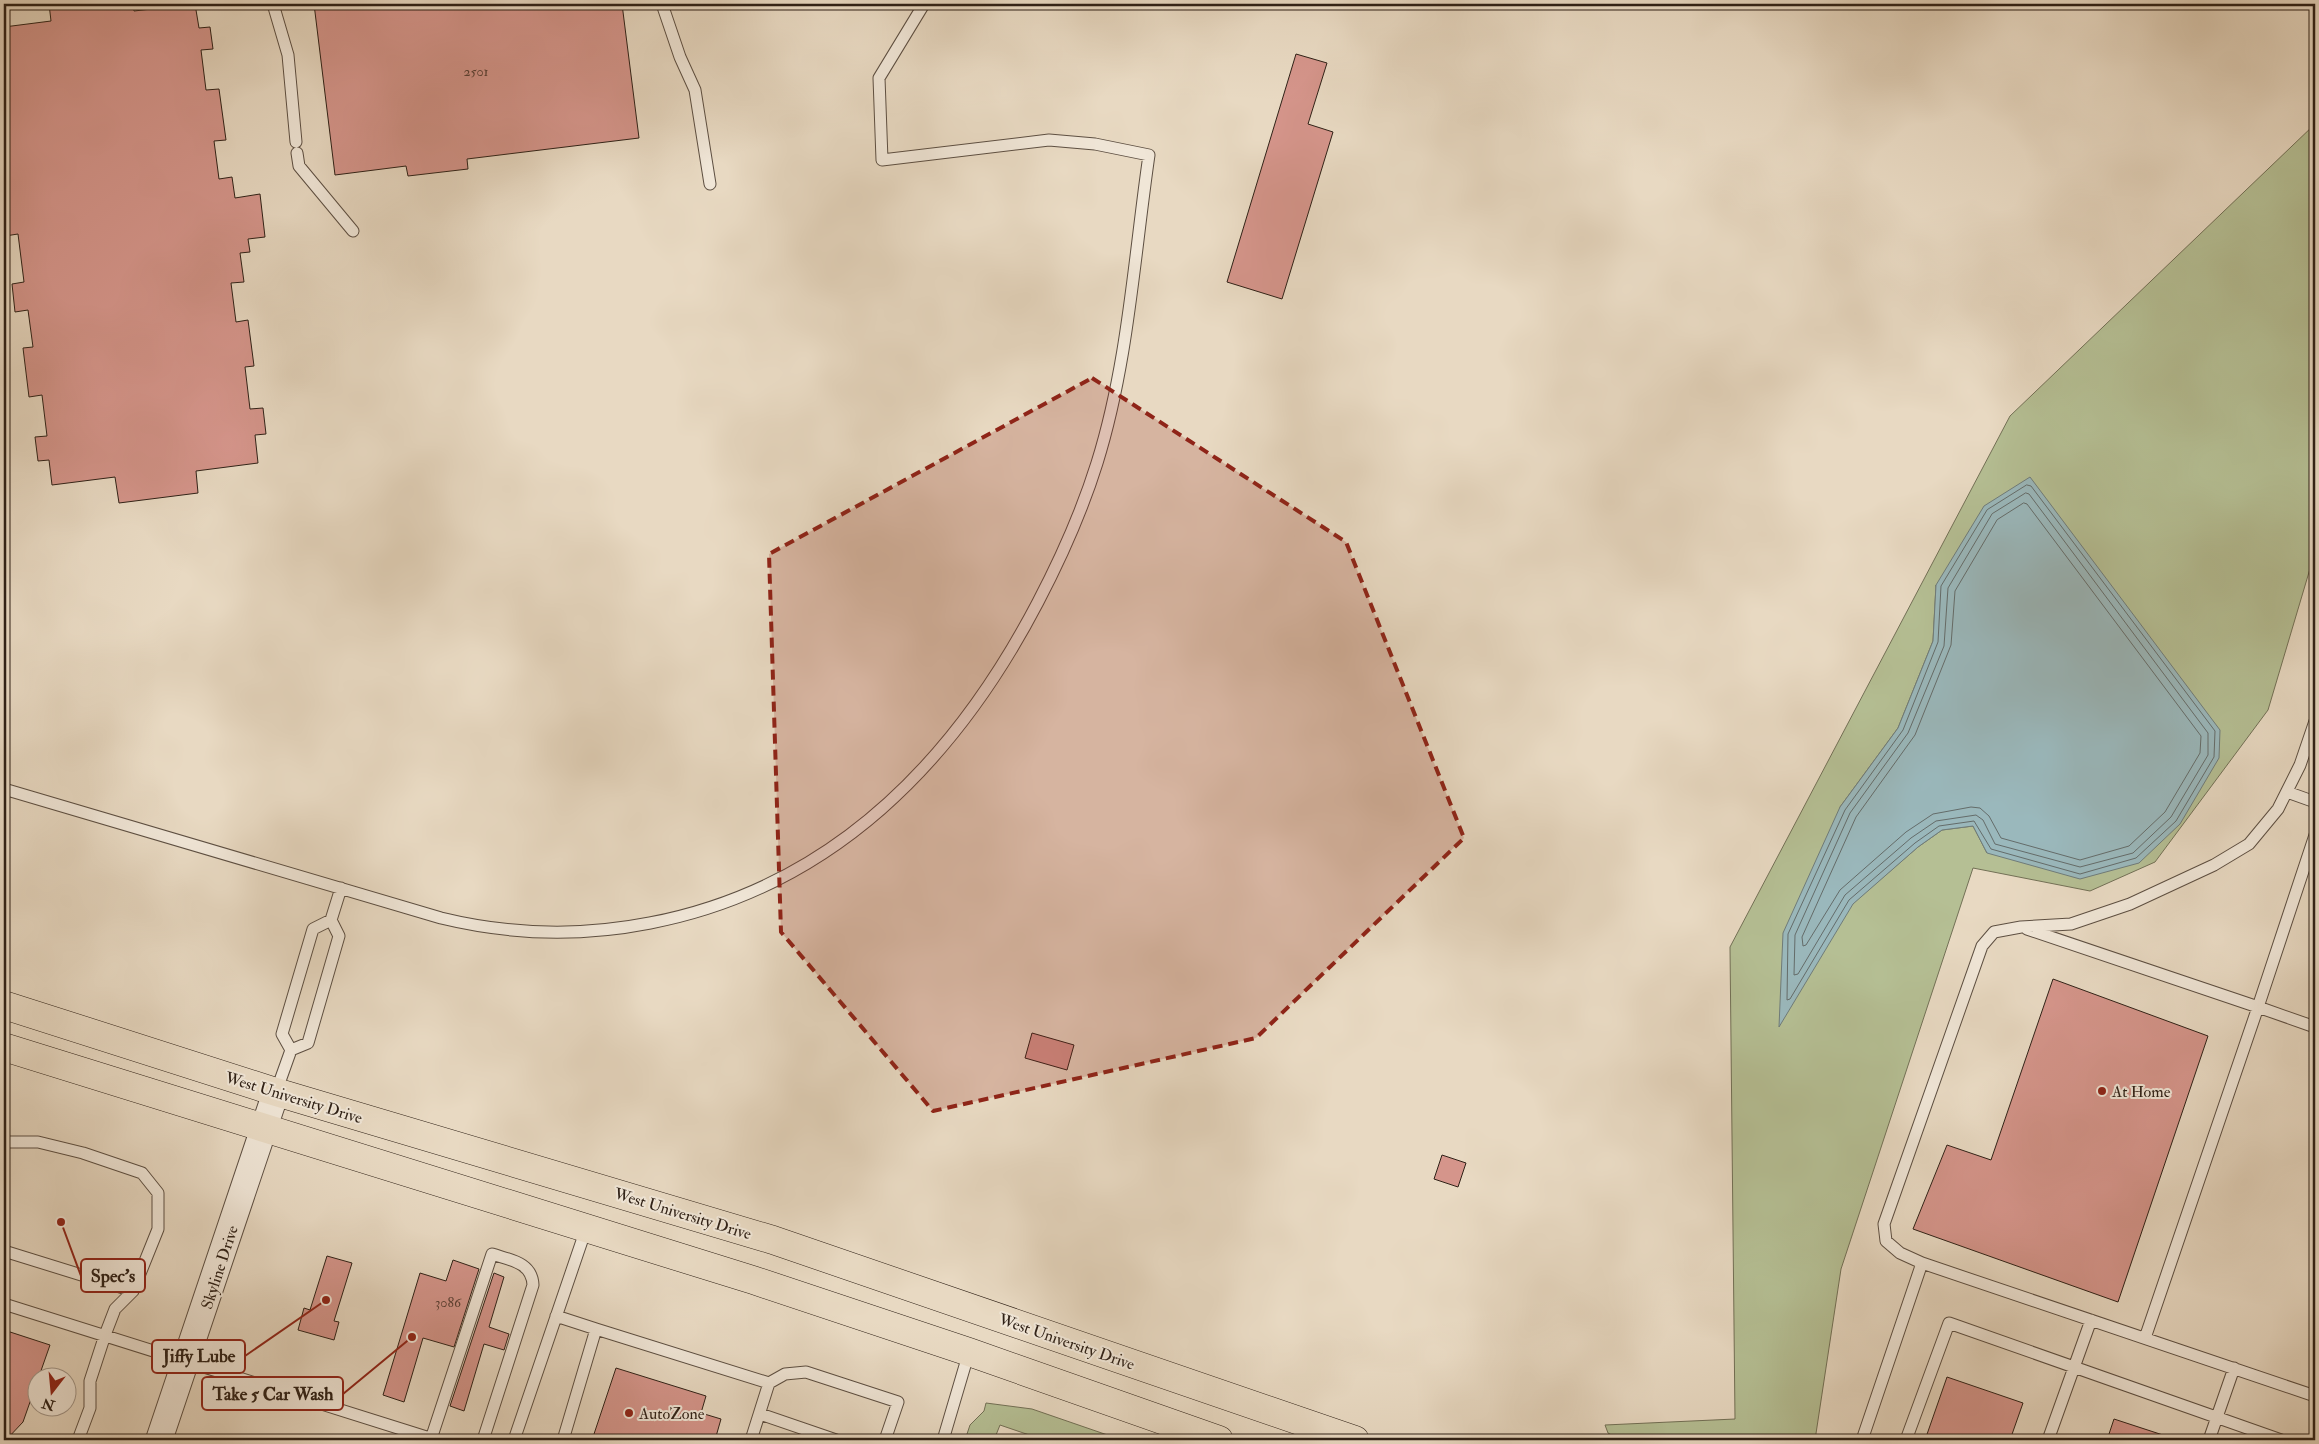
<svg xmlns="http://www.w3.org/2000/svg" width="2319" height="1444" viewBox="0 0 2319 1444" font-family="'IM FELL Double Pica',serif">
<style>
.green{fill:#b5bf94;stroke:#727056;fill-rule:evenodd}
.water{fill:#9ab8bc;stroke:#6f7c7a}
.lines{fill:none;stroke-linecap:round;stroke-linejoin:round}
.shore{stroke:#646c6a;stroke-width:1}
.building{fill:#d5958b;stroke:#2f2117}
.service-casing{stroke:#5d4f42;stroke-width:13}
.tertiary-casing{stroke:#5d4f42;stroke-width:28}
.trunk-casing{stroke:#2f2117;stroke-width:29}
.service{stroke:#f0e6d7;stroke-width:11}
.tertiary{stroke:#f0e6d7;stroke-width:26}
.trunk{stroke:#e8d9c2;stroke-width:28}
.marked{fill:#8f2418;fill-opacity:0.2;stroke:#8f2418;stroke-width:4;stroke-dasharray:10 6;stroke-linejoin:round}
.poi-dot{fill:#8f2418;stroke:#f0e6d7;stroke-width:2}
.labels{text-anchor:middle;stroke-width:4;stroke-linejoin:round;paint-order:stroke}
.number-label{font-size:14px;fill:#583e34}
.poi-label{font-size:16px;fill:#2f2117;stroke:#f0e6d7;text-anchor:start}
.street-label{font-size:16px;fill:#2f2117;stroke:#f0e6d7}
.leader{fill:none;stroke:#8f2418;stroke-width:2}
.callout-dot{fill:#8f2418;stroke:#f0e6d7;stroke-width:2}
.callout{fill:#f0e6d7;stroke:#8f2418;stroke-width:2}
.callout-label{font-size:18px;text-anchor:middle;font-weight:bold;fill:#2f2117}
</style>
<rect width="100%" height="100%" fill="#e8d9c2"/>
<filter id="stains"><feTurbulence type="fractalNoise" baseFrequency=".004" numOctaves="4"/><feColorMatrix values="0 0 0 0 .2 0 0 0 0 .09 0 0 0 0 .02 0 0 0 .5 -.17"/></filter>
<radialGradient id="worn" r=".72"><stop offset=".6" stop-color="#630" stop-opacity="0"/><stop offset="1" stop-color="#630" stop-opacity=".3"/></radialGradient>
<path class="green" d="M 2315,124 L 2315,552 L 2268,710 L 2155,862 L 2090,891 L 1973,868 L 1841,1269 L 1815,1440 L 1620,1440 L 1608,1433 L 1605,1425 L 1735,1419 L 1730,947 L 2010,416 ZM 1936,585 L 1987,853 L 1973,826 L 1942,830 L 1918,847 L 1852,904 L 1840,807 L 1898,728 L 1933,641 Z
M 986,1403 L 1032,1409 L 1122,1440 L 1044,1440 L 1000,1425 L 994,1440 L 976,1436 L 974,1440 L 965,1440 L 970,1425 L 984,1411 Z"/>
<path class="water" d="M 2030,477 L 2220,730 L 2219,758 L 2180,824 L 2139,863 L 2080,879 L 1987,853 L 1973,826 L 1942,830 L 1918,847 L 1853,904 L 1779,1027 L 1783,933 L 1840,807 L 1898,728 L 1933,641 L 1936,585 L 1984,506 Z"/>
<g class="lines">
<path class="shore" d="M 2027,485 L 2031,486 L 2215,731 L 2214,757 L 2176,821 L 2136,858 L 2080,874 L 1991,849 L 1974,821 L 1939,826 L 1915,843 L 1849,900 L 1790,999 L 1787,1000 L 1788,934 L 1845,810 L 1903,730 L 1938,642 L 1941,586 L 1987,510 Z
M 2026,493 L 2029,494 L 2208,733 L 2208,755 L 2171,817 L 2133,853 L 2080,867 L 1995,844 L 1983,820 L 1976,815 L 1936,821 L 1911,838 L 1845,895 L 1798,974 L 1794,975 L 1795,935 L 1850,813 L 1908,733 L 1944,646 L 1948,588 L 1992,514 Z
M 2024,503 L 2027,504 L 2201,736 L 2200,753 L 2165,812 L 2129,846 L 2080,860 L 2001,838 L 1989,816 L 1980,808 L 1971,807 L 1933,814 L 1906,832 L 1840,890 L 1806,945 L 1803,946 L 1802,937 L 1856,817 L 1915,735 L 1951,645 L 1955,591 L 1997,520 Z"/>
</g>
<path class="building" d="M 49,4 L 133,4 L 134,11 L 195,4 L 199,28 L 210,27 L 213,49 L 201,50 L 206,90 L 219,89 L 226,140 L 214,141 L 219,179 L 232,177 L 235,198 L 260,194 L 265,237 L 248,239 L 250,252 L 240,253 L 244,282 L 231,283 L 236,322 L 248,320 L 254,366 L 245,367 L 250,409 L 263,408 L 266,434 L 255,435 L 258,463 L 196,471 L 198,493 L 119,503 L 115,477 L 52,485 L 49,460 L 38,461 L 35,437 L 47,436 L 42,395 L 29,397 L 23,348 L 33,347 L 28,310 L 15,312 L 12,284 L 24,282 L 18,234 L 5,236 L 4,228 L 4,27 L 51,21 Z
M 314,4 L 622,4 L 639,138 L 467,159 L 468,169 L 408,176 L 406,166 L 335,175 Z
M 1296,54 L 1327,63 L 1308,124 L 1333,132 L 1282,299 L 1227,282 Z
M 2053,979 L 2208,1036 L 2118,1302 L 1913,1229 L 1947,1145 L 1991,1160 Z
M 1032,1033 L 1074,1045 L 1067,1070 L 1025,1058 Z
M 1442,1155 L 1466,1163 L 1458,1187 L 1434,1179 Z
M 327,1256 L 352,1263 L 334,1321 L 339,1322 L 334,1340 L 298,1330 L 304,1308 L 310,1310 Z
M 453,1260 L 479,1269 L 454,1347 L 423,1338 L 404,1402 L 383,1395 L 420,1273 L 446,1281 Z
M 494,1273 L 504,1277 L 489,1327 L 509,1334 L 504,1350 L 484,1344 L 464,1411 L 450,1406 Z
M 4,1330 L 50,1345 L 23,1422 L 6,1440 L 4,1440 Z
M 616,1368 L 706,1396 L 701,1413 L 721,1419 L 715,1440 L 592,1440 Z
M 1947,1377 L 2023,1403 L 2010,1440 L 1925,1440 Z
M 2114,1419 L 2169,1437 L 2169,1440 L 2107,1440 Z"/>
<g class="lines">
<defs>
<path id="service" d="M 273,4 L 288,55 L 296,142
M 662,4 L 680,57 L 695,90 L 710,184
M 297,153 L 299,166 L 353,231
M 4,789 L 441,918 C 511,935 579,937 650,923 C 832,888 955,761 1038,602 C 1061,558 1082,511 1097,463 C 1128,364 1134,258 1149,155 L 1095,144 L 1049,140 L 882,160 L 879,78 L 924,4
M 2287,792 L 2315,802
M 2315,835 L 2258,1007 L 2315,1027
M 2027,929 L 2258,1007 L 2145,1338
M 291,1050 L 282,1034 L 313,929 L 331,920
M 276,1092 L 291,1050 L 308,1043 L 339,936 L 331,920 L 341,888
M 4,1142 L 38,1142 L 83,1153 L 142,1173 L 158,1193 L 158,1229 L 133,1291 L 115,1309 L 105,1335 L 90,1381 L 90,1408 L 78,1440
M 4,1251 L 133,1291
M 1922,1263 L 1900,1253 L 1886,1241 L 1884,1224 L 1982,946 L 1994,932 L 2021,927 L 2071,924 L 2130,904 L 2214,865 L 2249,844 L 2278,809 L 2300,765 L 2315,721
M 4,1304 L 436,1440
M 556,1316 L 596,1329 L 563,1440
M 596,1329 L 769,1383 L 751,1440
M 769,1383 L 785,1374 L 806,1372 L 898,1402 L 885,1440
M 760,1414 L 836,1440
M 431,1439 L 492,1254 C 510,1260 532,1262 533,1285 L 483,1440
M 514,1440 L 586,1229
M 943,1440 L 969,1352
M 1862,1440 L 1922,1263 L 2315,1396
M 1906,1440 L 1949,1323 L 2281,1440
M 2048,1440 L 2091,1320
M 2209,1440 L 2234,1368"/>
<path id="tertiary" d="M 159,1440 L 276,1092"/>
<path id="trunk" d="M 4,1005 L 276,1092 L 773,1240 L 1355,1440
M 4,1047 L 753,1280 L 969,1352 L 1219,1440"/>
</defs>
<use href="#service" class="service-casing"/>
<use href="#tertiary" class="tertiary-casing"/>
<use href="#trunk" class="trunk-casing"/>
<use href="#service" class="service"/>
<use href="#tertiary" class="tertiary"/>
<use href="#trunk" class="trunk"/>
</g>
<path class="marked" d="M 1092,378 L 1346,542 L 1464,838 L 1256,1038 L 933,1111 L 781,932 L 769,554 Z"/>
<g class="poi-dot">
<circle cx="2102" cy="1091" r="5"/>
<circle cx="629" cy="1413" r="5"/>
</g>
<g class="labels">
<g class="number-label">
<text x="476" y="76">2501</text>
<text x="448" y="1307">3086</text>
</g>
<g class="poi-label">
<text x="2112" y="1097">At Home</text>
<text x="639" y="1419">AutoZone</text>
</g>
<g class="street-label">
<text transform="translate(294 1097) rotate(17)" y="6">West University Drive</text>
<text transform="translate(683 1213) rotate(17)" y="6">West University Drive</text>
<text transform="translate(219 1267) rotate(-72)" y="6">Skyline Drive</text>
<text transform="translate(1067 1341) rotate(19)" y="6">West University Drive</text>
</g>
</g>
<path class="leader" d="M61 1222L81 1276M326 1300L245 1356M412 1337L343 1394"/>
<g class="callout-dot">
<circle cx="61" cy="1222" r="5"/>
<circle cx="326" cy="1300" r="5"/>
<circle cx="412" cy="1337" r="5"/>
</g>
<g class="callout">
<rect x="81" y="1259" width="64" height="33" rx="5"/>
<rect x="152" y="1340" width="93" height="33" rx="5"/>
<rect x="202" y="1377" width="141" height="33" rx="5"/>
</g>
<g class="callout-label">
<text x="113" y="1282">Spec's</text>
<text x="199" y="1362">Jiffy Lube</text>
<text x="273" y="1400">Take 5 Car Wash</text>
</g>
<rect width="2319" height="1444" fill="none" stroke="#e8d9c2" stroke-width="20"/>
<rect x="5" y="5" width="2309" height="1434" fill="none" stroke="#2f2117" stroke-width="2.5"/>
<rect x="10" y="10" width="2299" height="1424" fill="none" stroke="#2f2117"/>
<g transform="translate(52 1392) rotate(196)"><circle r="24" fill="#f0e6d7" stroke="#a3978a"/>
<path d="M0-4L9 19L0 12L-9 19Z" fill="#8f2418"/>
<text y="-8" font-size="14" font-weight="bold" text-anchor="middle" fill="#2f2117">N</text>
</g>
<rect width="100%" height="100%" filter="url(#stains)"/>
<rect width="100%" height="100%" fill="url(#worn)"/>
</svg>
